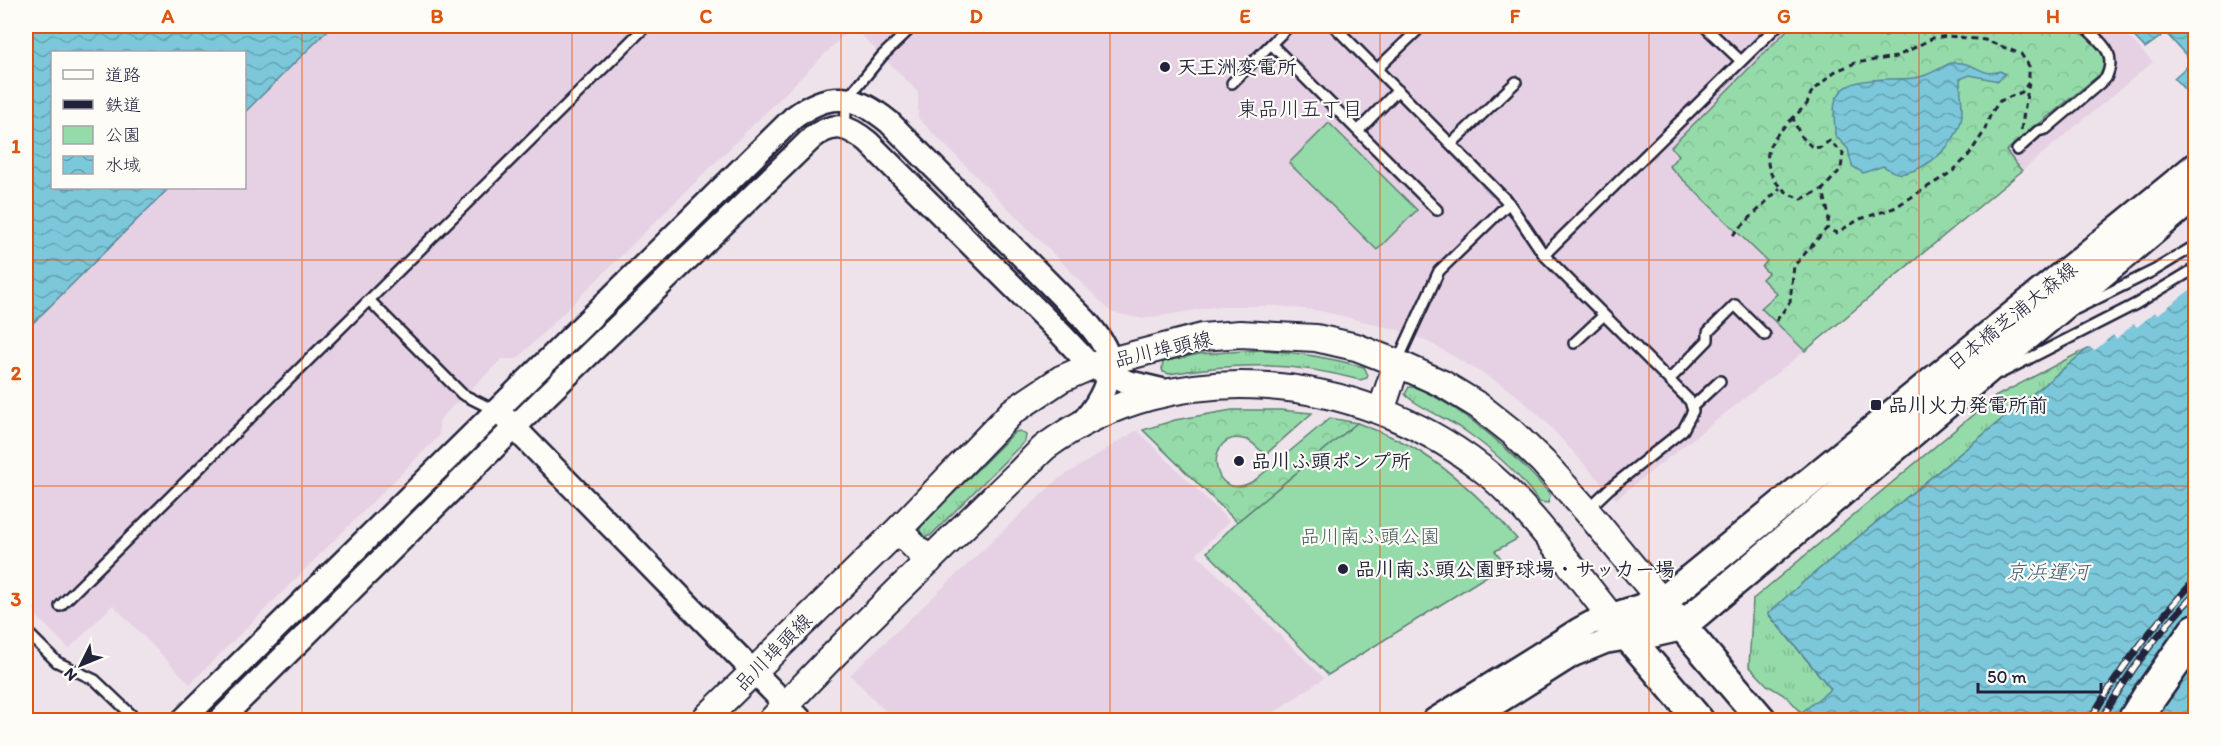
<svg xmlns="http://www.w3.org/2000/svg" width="2221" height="746" viewBox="0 0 2221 746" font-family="Itim,'Klee One',sans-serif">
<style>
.built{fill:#e5d1e3}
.grass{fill:url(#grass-tufts);stroke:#5c7e72;stroke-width:1.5}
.forest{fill:url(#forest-crowns);stroke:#5c7e72;stroke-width:1.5}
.park{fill:#95dba9;stroke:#5c7e72;stroke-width:1.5}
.water{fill:url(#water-waves);stroke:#57869a;stroke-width:1.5}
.pier{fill:#efe3eb}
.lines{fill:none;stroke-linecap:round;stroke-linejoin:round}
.service-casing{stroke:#22223b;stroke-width:14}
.tertiary-casing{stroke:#22223b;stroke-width:27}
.secondary-casing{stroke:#22223b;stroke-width:30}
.primary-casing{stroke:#22223b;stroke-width:33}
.motorway-casing{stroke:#22223b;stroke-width:38}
.path{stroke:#22223b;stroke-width:3;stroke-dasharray:6 4.5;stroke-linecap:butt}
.service{stroke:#fdfcf7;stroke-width:9}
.tertiary{stroke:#fdfcf7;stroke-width:22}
.secondary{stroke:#fdfcf7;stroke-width:26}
.primary{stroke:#fdfcf7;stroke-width:28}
.motorway{stroke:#fdfcf7;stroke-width:33}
.rail-casing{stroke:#22223b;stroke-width:7}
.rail{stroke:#fdfcf7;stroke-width:4.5;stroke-dasharray:14;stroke-linecap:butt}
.grid{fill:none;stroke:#de560e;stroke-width:1.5;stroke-opacity:0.55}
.poi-dot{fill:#22223b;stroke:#fdfcf7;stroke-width:2}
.labels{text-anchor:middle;stroke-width:4.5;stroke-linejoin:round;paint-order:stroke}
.poi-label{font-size:20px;font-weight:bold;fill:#22223b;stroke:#fdfcf7;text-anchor:start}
.street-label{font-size:20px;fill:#22223b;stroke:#fdfcf7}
.park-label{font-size:20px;fill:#445a5c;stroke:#fdfcf7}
.neighbourhood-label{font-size:21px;fill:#22223b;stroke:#fdfcf7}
.water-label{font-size:21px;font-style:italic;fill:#415c73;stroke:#fdfcf7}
.neatline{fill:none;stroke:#de560e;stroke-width:2}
.grid-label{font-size:20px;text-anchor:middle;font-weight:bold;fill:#de560e}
</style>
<defs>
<pattern id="grass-tufts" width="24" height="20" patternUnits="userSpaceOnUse" patternTransform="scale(1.5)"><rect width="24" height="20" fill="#95dba9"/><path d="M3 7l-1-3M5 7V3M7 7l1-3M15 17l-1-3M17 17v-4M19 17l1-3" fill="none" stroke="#80bc92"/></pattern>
<pattern id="forest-crowns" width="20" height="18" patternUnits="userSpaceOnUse" patternTransform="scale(1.5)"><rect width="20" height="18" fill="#95dba9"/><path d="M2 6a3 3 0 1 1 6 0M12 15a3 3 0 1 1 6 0" fill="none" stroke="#80bc92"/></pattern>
<pattern id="water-waves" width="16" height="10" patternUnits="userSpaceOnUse" patternTransform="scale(1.5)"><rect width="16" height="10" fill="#7bc8da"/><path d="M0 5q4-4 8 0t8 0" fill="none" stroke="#64a2b2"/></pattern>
</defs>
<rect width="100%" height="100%" fill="#efe3eb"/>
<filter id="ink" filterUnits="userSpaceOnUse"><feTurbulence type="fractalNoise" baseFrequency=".0167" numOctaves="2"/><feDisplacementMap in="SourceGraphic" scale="12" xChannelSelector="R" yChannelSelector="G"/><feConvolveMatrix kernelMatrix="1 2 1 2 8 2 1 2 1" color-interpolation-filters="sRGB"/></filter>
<g filter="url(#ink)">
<path class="built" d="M 332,26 L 851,26 L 839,40 L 517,359 L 502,359 L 442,417 L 439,422 L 439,436 L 190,684 L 113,605 L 69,649 L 26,606 L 26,330 L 169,188 L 244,188 L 245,112 Z
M 852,26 L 2118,26 L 2153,62 L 1805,351 L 1616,499 L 1544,420 L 1519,397 L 1499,383 L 1425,340 L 1397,330 L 1321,311 L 1276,306 L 1220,306 L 1142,319 L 1111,312 L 918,118 L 918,92 Z
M 1137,430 L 1229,521 L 1197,554 L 1324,678 L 1263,720 L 890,720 L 892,718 L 850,675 L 1057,480 Z"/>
<path class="grass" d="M 2090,347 L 1801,584 L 1768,614 L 1831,689 L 1802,713 L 1787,697 L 1767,685 L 1749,666 L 1753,599 L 1993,398 Z
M 1261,350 C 1297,352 1330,358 1364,367 L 1368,375 L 1367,378 L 1360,380 C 1294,362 1237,362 1169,374 L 1163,372 L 1162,369 L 1163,362 L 1166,361 L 1199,354 Z
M 1409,387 C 1418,386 1427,393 1435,397 C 1479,421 1516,455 1549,493 L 1550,496 L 1548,503 L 1539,502 C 1519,473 1490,448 1461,428 C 1449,420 1410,403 1405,394 Z
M 1020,431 L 1026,435 L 1025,441 L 930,536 L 923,537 L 919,534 L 921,526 L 1015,432 Z"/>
<path class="forest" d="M 1791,26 L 1873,26 L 1885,37 L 1897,26 L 2077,26 C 2089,38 2117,57 2099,75 L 2006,151 L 2022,171 L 1805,351 L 1761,308 L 1777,294 L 1762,279 L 1768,273 L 1762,267 L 1767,261 L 1669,166 L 1679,155 L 1671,147 Z
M 1232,410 L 1280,410 L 1312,413 L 1266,454 C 1259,451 1255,443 1247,440 C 1202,425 1208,510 1255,480 L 1330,418 L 1357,423 L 1237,522 L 1143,430 L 1175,420 Z"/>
<path class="park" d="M 1329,123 L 1417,210 L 1377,250 L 1289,163 Z
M 1357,423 C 1375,430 1395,437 1412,447 C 1453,471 1487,504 1517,539 L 1495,551 L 1506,564 L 1328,675 L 1207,552 L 1237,522 Z"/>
<path class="water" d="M 26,26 L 332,26 L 245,112 L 244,52 L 52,52 L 52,188 L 169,188 L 26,330 Z
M 2124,26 L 2195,26 L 2195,101 L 2174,78 L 2192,62 L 2166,33 L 2145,48 Z
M 1950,63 C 1955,63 1961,62 1966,64 C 1979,67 1986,77 2000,71 L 2005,74 L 1998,81 L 1970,75 L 1960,79 C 1960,92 1964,108 1961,121 C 1955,145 1929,168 1905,173 C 1896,175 1890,170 1883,166 L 1863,173 L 1852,166 L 1848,149 L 1835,135 C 1835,125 1833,112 1835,102 C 1845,70 1896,83 1920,77 C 1931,74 1941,68 1950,63 Z
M 2195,261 L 2195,720 L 1792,720 L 1831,689 L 1768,613 L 1801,584 Z"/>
<path class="pier" d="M 2196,258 L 2195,292 L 2194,293 L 2190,290 L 2157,315 L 2155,312 L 2137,327 L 2134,324 L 2116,339 L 2113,335 L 2094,351 L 2090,347 L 2077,354 Z"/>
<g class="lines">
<defs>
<path id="service" d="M 1334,26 L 1509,203 L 1544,255 L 1690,401 L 1693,411 L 1683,430 L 1609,489 L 1588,509
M 1704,26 L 1741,61
M 1883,26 L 1884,27 L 1886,26
M 1271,44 L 1437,210
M 1377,69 L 1422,26
M 1232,83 L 1289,26
M 845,127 L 847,99 L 882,56 L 913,26
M 1358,131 L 1398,90
M 1451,144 L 1516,82
M 2017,150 L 2038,131 L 2046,129 L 2106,78 C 2118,52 2101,43 2084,26
M 1544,255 L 1777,26
M 369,300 L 462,394 L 494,410
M 2076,309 L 2155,270 L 2196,245
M 1574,343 L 1604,315
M 1398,360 L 1439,271 L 1509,203
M 2001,373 L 2136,304 L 2196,268
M 1669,380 L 1708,340 L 1708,332 L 1735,305 L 1765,335
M 1692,407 L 1720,381
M 60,606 L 646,26
M 26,631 L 57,662 L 95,680 L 137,720"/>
<path id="tertiary" d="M 504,417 L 801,720
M 183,720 L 793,118 C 829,90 855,94 889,122 L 1086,321 C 1095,332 1108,347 1109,362 C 1111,385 1094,411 1078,426
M 220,720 L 545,397 L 813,137 C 835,121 848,126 868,142 L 1061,334 L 1091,366 L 1128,382 L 1170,392
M 1434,720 L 1578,630 L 1591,623 L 1612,618
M 1470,720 L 1573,655 L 1605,642 L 1629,638"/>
<path id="secondary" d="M 1381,411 L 1397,363
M 898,530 L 929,561
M 704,720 L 898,530 L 1013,411 L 1061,379 L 1091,366 L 1202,337 L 1240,334 L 1316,338 L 1356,347 L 1397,363 L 1443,384 L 1479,406 L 1512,432 L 1543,462 L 1586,510 L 1662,602
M 772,720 C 831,655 895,594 958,532 C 978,513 998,493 1019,473 C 1027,465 1036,455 1045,447 C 1174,352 1357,372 1480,467 C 1528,504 1573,570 1612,618"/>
<path id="primary" d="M 1670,612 L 1762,720
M 1629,638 L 1682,626 L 2196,194
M 1699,720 L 1612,618 L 1662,602 L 2196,167"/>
<path id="motorway" d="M 2135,720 L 2150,696 L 2196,631"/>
</defs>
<use href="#service" class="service-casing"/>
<use href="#tertiary" class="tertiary-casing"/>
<use href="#secondary" class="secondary-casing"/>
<use href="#primary" class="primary-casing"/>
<use href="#motorway" class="motorway-casing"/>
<path class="path" d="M 1793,118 C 1784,127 1770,139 1768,153 C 1765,175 1782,194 1802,199 L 1823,189
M 2021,130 L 2029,83
M 1733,235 L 1780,188
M 1776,321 L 1790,302 L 1794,266 L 1827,228 L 1829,217 L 1823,189 L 1841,169 L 1843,153 L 1829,141 L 1821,147 L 1813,148 L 1800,135 L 1793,118 L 1807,104 L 1811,93 L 1834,72 L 1855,63 L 1896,57 L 1933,38 L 1948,36 L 1985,40 L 2021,54 L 2029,66 L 2029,82 L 2022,92 L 2000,101 L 1991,113 L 1984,132 L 1968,156 L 1953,171 L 1894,208 L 1860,219 L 1836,233 L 1827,228"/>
<use href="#service" class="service"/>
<use href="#tertiary" class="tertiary"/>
<use href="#secondary" class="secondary"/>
<use href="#primary" class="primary"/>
<use href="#motorway" class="motorway"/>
<defs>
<path id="rail" d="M 2090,720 C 2119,670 2155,623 2196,579
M 2101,720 C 2127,675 2159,631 2196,593"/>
</defs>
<use href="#rail" class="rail-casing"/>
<use href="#rail" class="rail"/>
</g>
</g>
<path class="grid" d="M 302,26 L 302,720M 572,26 L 572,720M 841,26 L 841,720M 1110,26 L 1110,720M 1380,26 L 1380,720M 1649,26 L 1649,720M 1919,26 L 1919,720M 26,260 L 2196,260M 26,486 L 2196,486"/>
<g class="poi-dot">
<circle cx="1165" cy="67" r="6"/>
<rect x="1870" y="399" width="12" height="12" rx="3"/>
<circle cx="1239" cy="461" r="6"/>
<circle cx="1343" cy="569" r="6"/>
</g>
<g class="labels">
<g class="poi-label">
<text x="1177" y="74">天王洲変電所</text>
<text x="1888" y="412">品川火力発電所前</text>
<text x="1251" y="468">品川ふ頭ポンプ所</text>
<text x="1355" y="576">品川南ふ頭公園野球場・サッカー場</text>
</g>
<g class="street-label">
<text transform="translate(2012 316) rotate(-39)" y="7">日本橋芝浦大森線</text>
<text transform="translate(1163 349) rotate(-13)" y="7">品川埠頭線</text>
<text transform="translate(773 652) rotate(-45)" y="7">品川埠頭線</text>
</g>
<g class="park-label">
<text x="1370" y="543">品川南ふ頭公園</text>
</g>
<g class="neighbourhood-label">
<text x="1300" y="116">東品川五丁目</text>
</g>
<g class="water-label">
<text x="2047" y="579">京浜運河</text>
</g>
</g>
<rect width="2221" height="746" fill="none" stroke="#fdfcf7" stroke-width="66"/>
<rect x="51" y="51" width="195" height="138" fill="#fdfcf7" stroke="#a5a5ac" stroke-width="1.5"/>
<rect x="63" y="70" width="30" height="9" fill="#fdfcf7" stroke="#a5a5ac" stroke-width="1.5"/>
<text x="105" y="81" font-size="18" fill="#22223b">道路</text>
<rect x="63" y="100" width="30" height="9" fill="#22223b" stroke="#a5a5ac" stroke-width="1.5"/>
<text x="105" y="111" font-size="18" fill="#22223b">鉄道</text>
<rect x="63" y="126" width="30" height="18" fill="#95dba9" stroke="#a5a5ac" stroke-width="1.5"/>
<text x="105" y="141" font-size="18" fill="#22223b">公園</text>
<rect x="63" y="156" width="30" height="18" fill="url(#water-waves)" stroke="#a5a5ac" stroke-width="1.5"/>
<text x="105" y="171" font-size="18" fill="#22223b">水域</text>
<g transform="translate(81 665) rotate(227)" stroke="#fdfcf7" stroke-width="4.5" paint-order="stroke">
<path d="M0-4.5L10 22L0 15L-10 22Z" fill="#22223b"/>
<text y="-9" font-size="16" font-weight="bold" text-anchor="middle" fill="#22223b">N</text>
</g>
<path d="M1978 683v9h123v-9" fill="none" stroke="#22223b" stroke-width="3"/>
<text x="1987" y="683" font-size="18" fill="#22223b" stroke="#fdfcf7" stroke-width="4.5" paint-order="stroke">50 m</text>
<rect x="33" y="33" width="2155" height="680" class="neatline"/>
<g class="grid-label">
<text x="168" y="23">A</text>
<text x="437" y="23">B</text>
<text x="706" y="23">C</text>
<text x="976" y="23">D</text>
<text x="1245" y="23">E</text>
<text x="1515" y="23">F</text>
<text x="1784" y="23">G</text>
<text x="2053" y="23">H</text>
<text x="16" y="153">1</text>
<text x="16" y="380">2</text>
<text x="16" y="606">3</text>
</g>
</svg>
